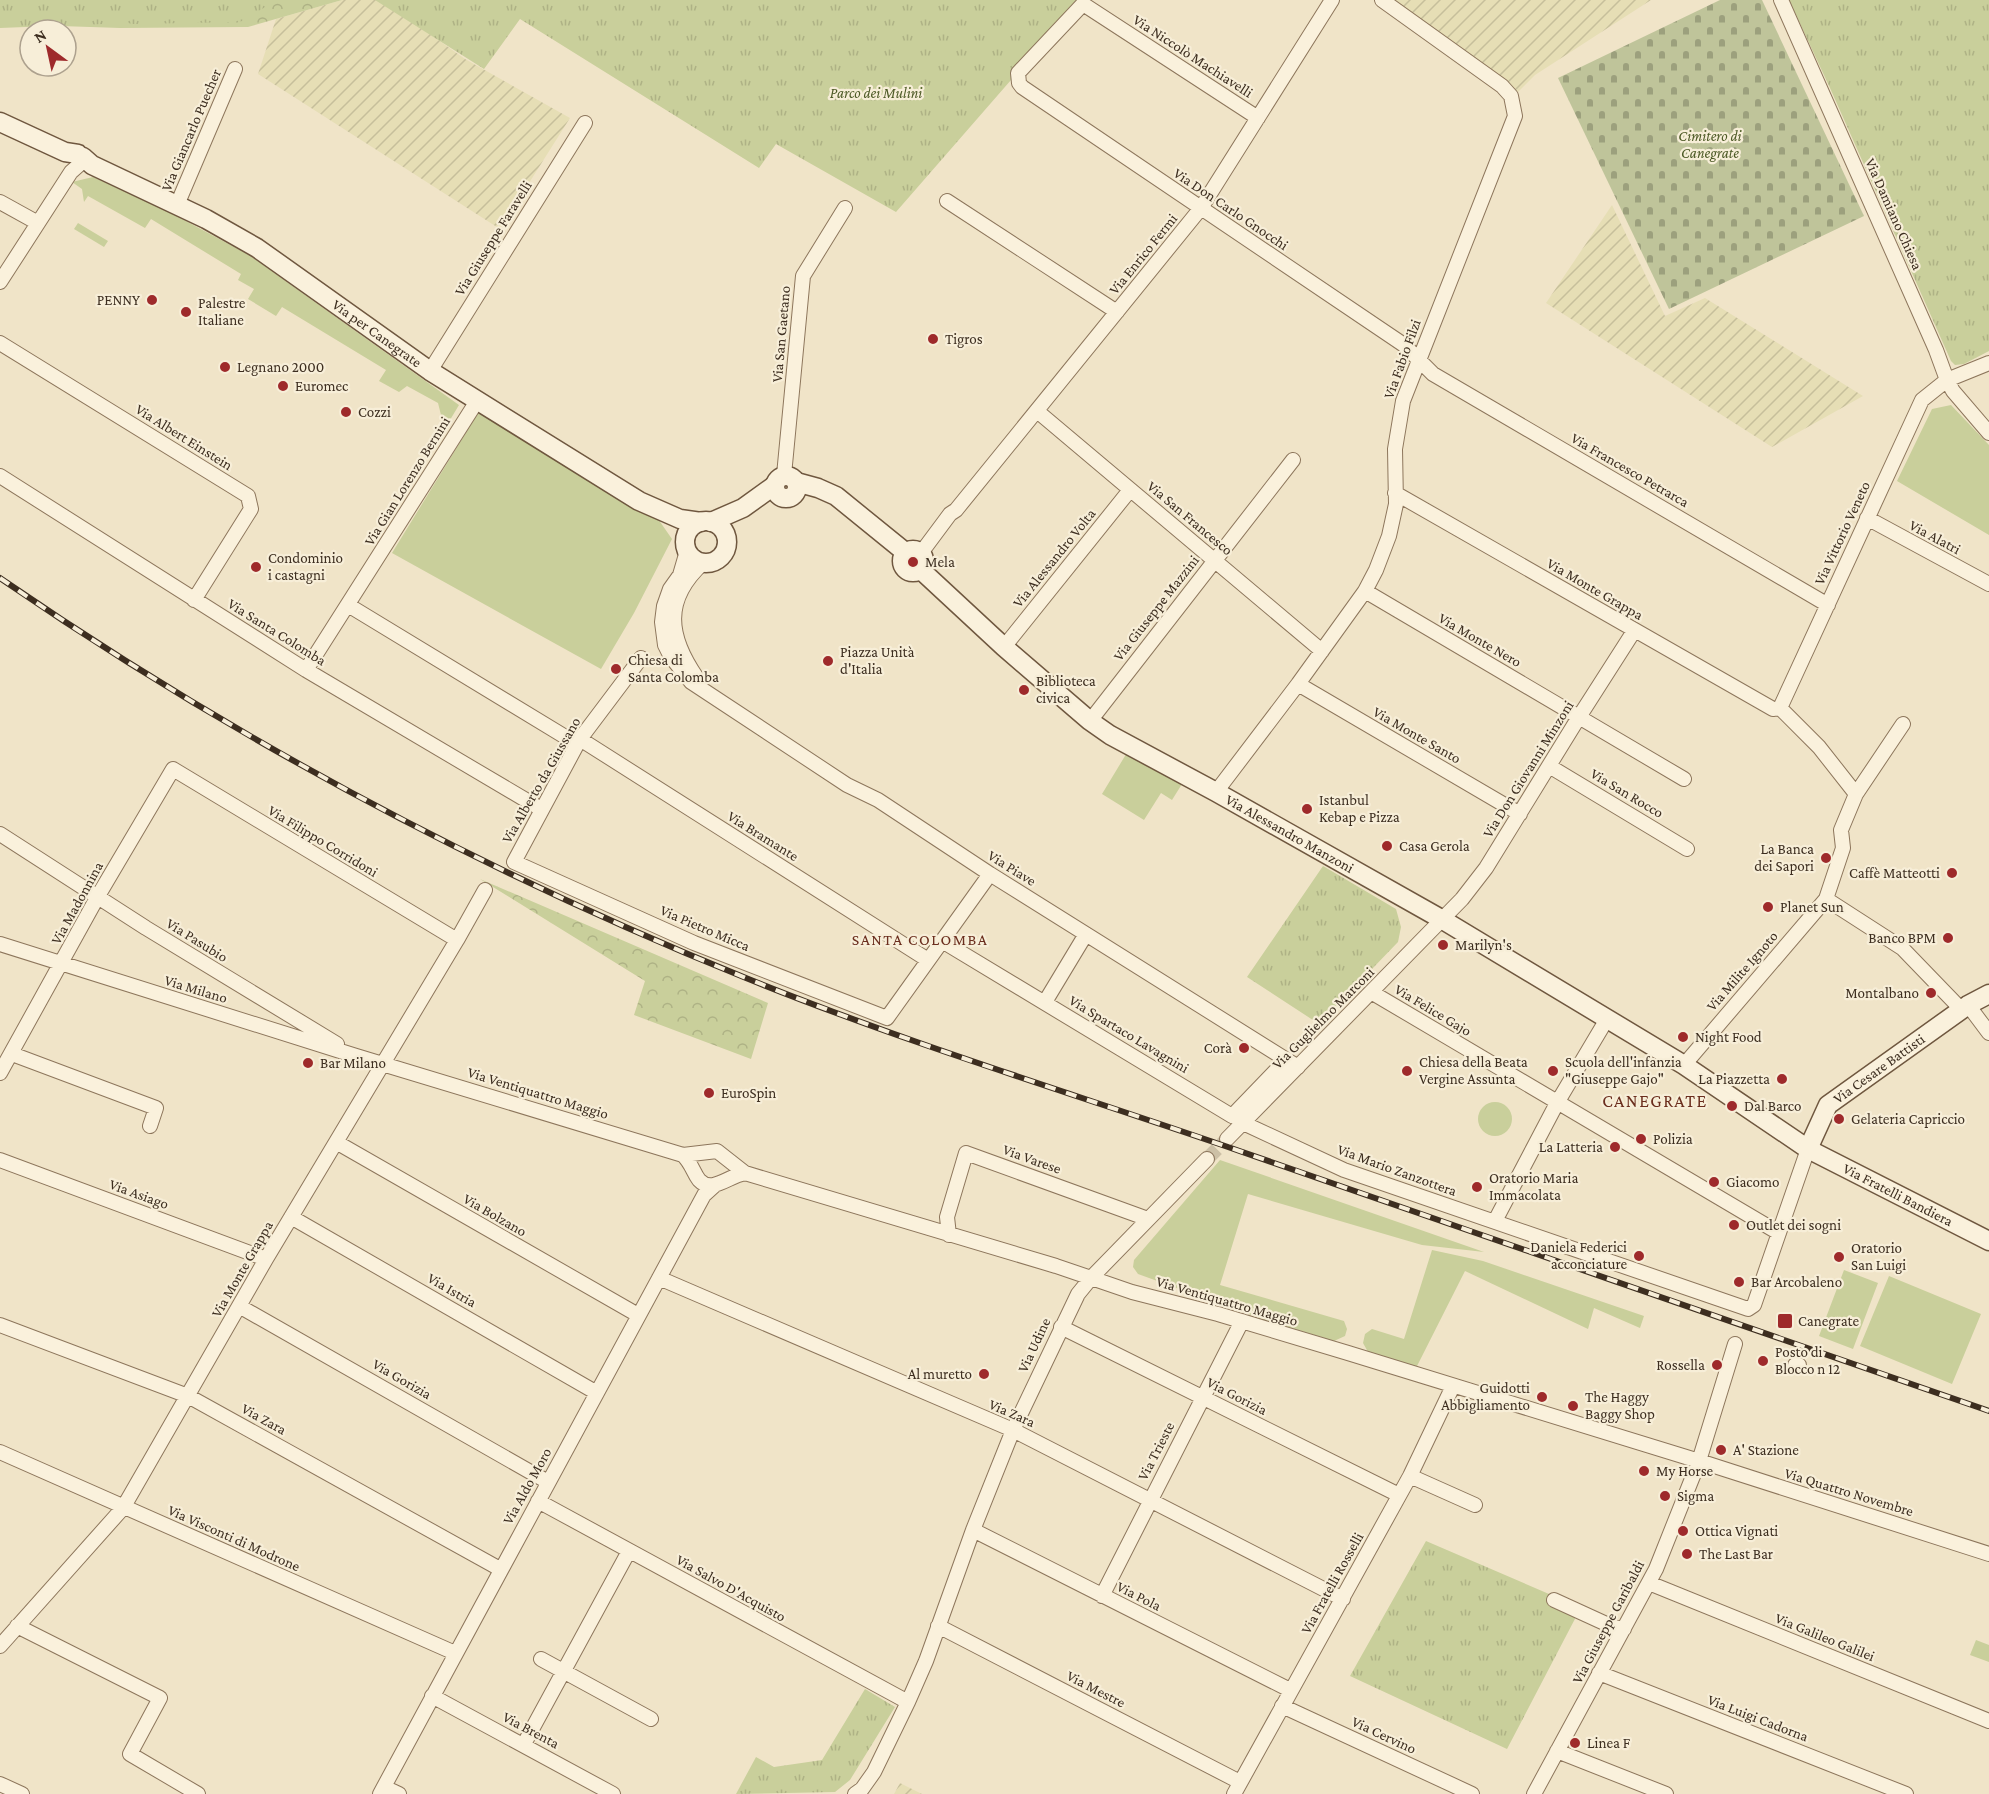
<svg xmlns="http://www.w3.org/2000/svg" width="1989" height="1794" viewBox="0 0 1989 1794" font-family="'Crimson Pro',serif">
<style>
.farmland{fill:url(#farmland-furrows)}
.green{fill:#c9cf9b}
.forest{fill:url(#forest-crowns)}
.cemetery{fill:url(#cemetery-stones)}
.park{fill:url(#park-tufts)}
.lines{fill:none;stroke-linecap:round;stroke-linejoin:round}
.street-tunnel{stroke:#ccc0a6;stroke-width:14;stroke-dasharray:14 7;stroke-linecap:butt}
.street-casing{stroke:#8d765c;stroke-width:16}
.secondary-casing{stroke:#6f573f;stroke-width:21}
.street{stroke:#faf1dc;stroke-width:14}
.secondary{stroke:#faf1dc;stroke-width:18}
.rail-casing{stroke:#3d2e20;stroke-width:6}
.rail{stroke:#f7eed8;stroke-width:4;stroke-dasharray:11;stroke-linecap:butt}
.poi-dot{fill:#9e2a2b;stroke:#f7eed8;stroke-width:2}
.labels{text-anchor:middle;stroke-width:4.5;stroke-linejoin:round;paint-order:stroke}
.street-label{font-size:15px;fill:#3d2e20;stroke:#f7eed8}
.park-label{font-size:15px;font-style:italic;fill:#4d5a26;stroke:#f7eed8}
.poi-label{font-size:15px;fill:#3d2e20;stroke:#f7eed8;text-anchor:start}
.neighbourhood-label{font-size:16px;letter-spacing:1.5px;fill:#6b2e1e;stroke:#f7eed8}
.quarter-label{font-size:18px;letter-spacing:1.5px;fill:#6b2e1e;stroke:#f7eed8}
</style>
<defs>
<pattern id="farmland-furrows" width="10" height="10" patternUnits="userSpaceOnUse" patternTransform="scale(1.5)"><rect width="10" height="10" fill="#e6deb5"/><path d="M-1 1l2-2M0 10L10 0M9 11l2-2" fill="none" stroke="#c6bf9b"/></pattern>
<pattern id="forest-crowns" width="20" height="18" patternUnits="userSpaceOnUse" patternTransform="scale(1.5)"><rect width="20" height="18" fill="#c9cf9b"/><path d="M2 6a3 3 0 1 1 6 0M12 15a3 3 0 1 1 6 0" fill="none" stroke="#aeb285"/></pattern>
<pattern id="cemetery-stones" width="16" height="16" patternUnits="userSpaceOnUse" patternTransform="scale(1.5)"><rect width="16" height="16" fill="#bfc49a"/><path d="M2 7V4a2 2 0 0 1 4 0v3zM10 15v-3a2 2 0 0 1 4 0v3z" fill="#9ca07d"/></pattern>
<pattern id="park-tufts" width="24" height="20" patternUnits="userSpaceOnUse" patternTransform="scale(1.5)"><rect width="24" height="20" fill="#c9cf9b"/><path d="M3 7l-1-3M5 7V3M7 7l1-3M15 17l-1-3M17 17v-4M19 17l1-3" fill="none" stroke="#aeb285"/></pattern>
</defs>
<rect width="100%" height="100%" fill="#f0e4c8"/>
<path class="farmland" d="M 342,0 L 382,0 L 465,59 L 570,118 L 500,229 L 258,74 L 276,19 Z
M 1391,0 L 1651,0 L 1535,75 L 1518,92 Z
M 1612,205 L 1665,316 L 1705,298 L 1863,396 L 1772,447 L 1546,303 Z
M 900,1783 L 922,1794 L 894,1794 Z"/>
<path class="green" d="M 93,177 L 171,213 L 249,255 L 459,405 L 450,420 L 441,415 L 438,403 L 407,386 L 399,392 L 379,381 L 386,370 L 282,307 L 276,316 L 248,299 L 254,289 L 238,280 L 241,274 L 151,219 L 145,228 L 88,196 L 84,202 L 82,189 L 72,182 Z
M 78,223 L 108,241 L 104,247 L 74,229 Z
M 1951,405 L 1989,445 L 1989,535 L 1897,481 L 1932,409 Z
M 478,413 L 656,516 L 672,539 L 634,613 L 601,669 L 392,553 Z
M 1128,751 L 1182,784 L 1172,800 L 1161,793 L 1144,820 L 1102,794 Z
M1478 1119a17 17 0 1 1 34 0a17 17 0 1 1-34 0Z
M 1220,1160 L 1484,1252 L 1422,1245 L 1248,1194 L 1220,1285 L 1344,1321 L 1347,1329 L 1345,1336 L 1334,1341 L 1265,1320 L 1138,1274 L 1133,1267 L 1134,1260 Z
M 1432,1250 L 1483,1261 L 1644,1316 L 1640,1328 L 1594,1308 L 1588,1329 L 1465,1271 L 1415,1370 L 1368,1352 L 1363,1343 L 1365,1334 L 1372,1329 L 1404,1339 Z
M 1844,1270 L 1878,1283 L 1853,1349 L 1819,1336 Z
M 1889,1276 L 1981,1314 L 1952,1384 L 1860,1346 Z
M 1976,1640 L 1989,1645 L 1989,1662 L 1970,1655 Z"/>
<path class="forest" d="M 0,0 L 342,0 L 248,27 L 120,28 L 0,24 Z
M 480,879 L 768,1003 L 751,1059 L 634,1015 L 645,981 Z"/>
<path class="cemetery" d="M 1720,0 L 1762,0 L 1864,216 L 1669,309 L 1558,78 Z"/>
<path class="park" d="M 0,0 L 277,0 L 240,22 L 133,24 L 128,23 L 0,28 Z
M 375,0 L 1085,0 L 1011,80 L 896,212 L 776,144 L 759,168 L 520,19 L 484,69 Z
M 1789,0 L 1989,0 L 1989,351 L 1964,364 L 1955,365 L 1951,361 L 1830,88 Z
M 1323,866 L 1396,909 L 1401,927 L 1398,942 L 1319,1024 L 1247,977 Z
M 1426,1541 L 1549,1594 L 1546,1601 L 1577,1615 L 1507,1749 L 1350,1676 Z
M 865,1689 L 895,1707 L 850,1780 L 835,1792 L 736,1794 L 756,1757 L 774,1767 L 822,1760 Z"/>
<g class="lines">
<path class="street-tunnel" d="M 1207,1159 L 1227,1139"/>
<defs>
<path id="street" d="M 1781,0 L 1936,350 L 1947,380 L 1953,391 L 1989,433
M 1258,118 L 1083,4 L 1018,73 L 1019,83 L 1022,87 L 1404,345 L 1433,374 L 1828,605
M 947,201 L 1117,312
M 0,202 L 38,223
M 177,205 L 235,69
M 0,282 L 71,172 L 80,164
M 0,343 L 248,496 L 251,509 L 194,600
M 430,371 L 585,123
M 1037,411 L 1322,651
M 784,475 L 803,276 L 845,208
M 0,476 L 306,670 L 541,809
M 1395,493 L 1773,709 L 1780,708
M 1867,518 L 1989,584
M 687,551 L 680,575 L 670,589 L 664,606 L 662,622 L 665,645 L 671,657 L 691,682 L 847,785 L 878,800 L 990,874 L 1298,1067
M 921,553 L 950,514 L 956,510 L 1201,208 L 1332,0
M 1365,591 L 1684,779
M 348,605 L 577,744
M 1004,647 L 1130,490
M 641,658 L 580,739 L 514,862 L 694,943 L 887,1018 L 990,874
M 306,670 L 477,401
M 697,678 C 668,636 663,600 703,563
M 1298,684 L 1520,814
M 1780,708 L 1922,400 L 1947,380 L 1989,363
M 1090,721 L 1293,460
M 580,739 L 928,960
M 1549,766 L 1687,849
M 1216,792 L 1298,684 L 1365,591 L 1376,570 L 1389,536 L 1396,504 L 1395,449 L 1403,401 L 1515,116 L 1511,96 L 1502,86 L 1382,0
M 1856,794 L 1903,724
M 0,834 L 146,928 L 337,1044
M 1826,899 L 1902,948 L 1959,1007 L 1963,1009
M 942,941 L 1232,1116 L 1287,1059
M 0,944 L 356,1056 L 683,1155 L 717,1151 L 745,1173 L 1056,1266 L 1132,1292 L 1218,1314 L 1348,1353 L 1699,1461 L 1989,1554
M 1371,992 L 1779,1233
M 1045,1002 L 1086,934
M 1968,1005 L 1989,1033
M 12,1054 L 156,1108 L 150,1126
M 1684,1065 L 1826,899 L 1843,848 L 1841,830 L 1856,794 L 1819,747 L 1780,708
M 0,1073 L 98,896 L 173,769 L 457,940
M 1243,1123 L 1344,1170 L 1748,1309 L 1754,1305 L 1808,1149
M 1227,1139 L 1462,899 L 1486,868 L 1579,717 L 1634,631
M 336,1142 L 638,1315
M 683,1155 C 692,1164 693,1172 699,1180 C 712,1194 728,1176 745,1173
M 0,1160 L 266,1259
M 291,1217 L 597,1393
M 1495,1221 L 1557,1103 L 1607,1019
M 949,1235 L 947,1217 L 966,1153 L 1148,1219
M 659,1278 L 1013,1430 L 1343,1599
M 239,1306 L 548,1482
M 0,1325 L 188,1396 L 500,1569
M 1061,1327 L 1399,1495
M 1795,1365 L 1799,1365
M 0,1452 L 455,1653
M 1410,1476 L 1475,1505
M 538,1501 L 908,1702
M 973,1530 L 1290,1690
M 1649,1583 L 1989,1721
M 1102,1596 L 1242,1321
M 1554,1600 L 1613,1627 L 1624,1629
M 17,1626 L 160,1698 L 130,1754 L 198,1794
M 938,1626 L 1240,1782
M 0,1646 L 123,1508 L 266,1259 L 457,940 L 485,890
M 541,1659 L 651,1719
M 1599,1673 L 1906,1794
M 432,1696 L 613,1794
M 1282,1706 L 1472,1794
M 524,1744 L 629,1551
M 1557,1751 L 1666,1794
M 0,1784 L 22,1794
M 384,1787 L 399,1794
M 380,1794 L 704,1195 L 715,1185
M 855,1794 L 862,1789 L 874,1772 L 908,1702 L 926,1661 L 973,1530 L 1013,1430 L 1078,1294 L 1091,1278 L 1207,1159
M 1234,1794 L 1410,1476 L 1453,1386
M 1534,1794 L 1656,1569 L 1699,1461 L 1735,1344"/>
<g id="secondary">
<path d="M 0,122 L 65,152 L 78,154"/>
<path id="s1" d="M 83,157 L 92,165 L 206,219 L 257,248 L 430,371 L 639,501 L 680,519 L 701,522"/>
<circle cx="786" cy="487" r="11"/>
<path d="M 796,482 L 818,488 L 836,496 L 905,552"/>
<circle cx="706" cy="542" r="21"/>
<path d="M 711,522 L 743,508 L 775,485"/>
<circle cx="913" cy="561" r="11"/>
<path id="s2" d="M 921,570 L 1004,647 L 1090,721 L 1110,735 L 1216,792 L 1443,920 L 1684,1065 L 1808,1149 L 1989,1241"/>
<path id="s3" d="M 1808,1149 L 1828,1105 L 1968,1005 L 1989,994"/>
</g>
</defs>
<use href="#street" class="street-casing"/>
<use href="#secondary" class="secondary-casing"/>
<use href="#street" class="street"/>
<use href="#secondary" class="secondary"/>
<defs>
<path id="rail" d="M 0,578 C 233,738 484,872 746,978 C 904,1042 1068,1092 1228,1147 C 1482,1235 1736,1323 1989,1411"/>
</defs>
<use href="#rail" class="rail-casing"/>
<use href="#rail" class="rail"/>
</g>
<g class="poi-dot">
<circle cx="152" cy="300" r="6"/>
<circle cx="186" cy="312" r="6"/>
<circle cx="933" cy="339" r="6"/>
<circle cx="225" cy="367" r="6"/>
<circle cx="283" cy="386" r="6"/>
<circle cx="346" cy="412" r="6"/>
<circle cx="913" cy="562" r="6"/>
<circle cx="256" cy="567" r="6"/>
<circle cx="828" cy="661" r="6"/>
<circle cx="616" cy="669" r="6"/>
<circle cx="1024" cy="690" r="6"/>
<circle cx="1307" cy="809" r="6"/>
<circle cx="1387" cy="846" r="6"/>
<circle cx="1826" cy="858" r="6"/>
<circle cx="1952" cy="873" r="6"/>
<circle cx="1768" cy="907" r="6"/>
<circle cx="1948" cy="938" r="6"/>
<circle cx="1443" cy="945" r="6"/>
<circle cx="1931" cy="993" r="6"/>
<circle cx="1683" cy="1037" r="6"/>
<circle cx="1244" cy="1048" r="6"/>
<circle cx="308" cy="1063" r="6"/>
<circle cx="1407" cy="1071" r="6"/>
<circle cx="1553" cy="1071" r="6"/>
<circle cx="1782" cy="1079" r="6"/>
<circle cx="709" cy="1093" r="6"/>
<circle cx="1732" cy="1106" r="6"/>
<circle cx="1839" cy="1119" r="6"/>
<circle cx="1641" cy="1139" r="6"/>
<circle cx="1615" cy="1147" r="6"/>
<circle cx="1714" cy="1182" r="6"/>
<circle cx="1477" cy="1187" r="6"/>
<circle cx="1734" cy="1225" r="6"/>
<circle cx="1639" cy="1256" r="6"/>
<circle cx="1839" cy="1257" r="6"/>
<circle cx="1739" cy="1282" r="6"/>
<rect x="1777" y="1313" width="16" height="16" rx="3"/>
<circle cx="1763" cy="1361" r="6"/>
<circle cx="1717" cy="1365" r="6"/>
<circle cx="984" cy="1374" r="6"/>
<circle cx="1542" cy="1397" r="6"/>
<circle cx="1573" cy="1406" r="6"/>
<circle cx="1721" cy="1450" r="6"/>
<circle cx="1644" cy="1471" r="6"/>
<circle cx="1665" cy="1496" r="6"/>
<circle cx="1683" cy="1531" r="6"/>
<circle cx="1687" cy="1554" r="6"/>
<circle cx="1575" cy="1743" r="6"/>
</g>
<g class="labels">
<g class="street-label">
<text transform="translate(1193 56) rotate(33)" y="5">Via Niccolò Machiavelli</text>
<text transform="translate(191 130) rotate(-67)" y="5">Via Giancarlo Puecher</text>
<text transform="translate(1231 209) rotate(34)" y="5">Via Don Carlo Gnocchi</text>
<text transform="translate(1894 214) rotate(66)" y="5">Via Damiano Chiesa</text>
<text transform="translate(493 238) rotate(-58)" y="5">Via Giuseppe Faravelli</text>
<text transform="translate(1143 254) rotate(-51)" y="5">Via Enrico Fermi</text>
<text dy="5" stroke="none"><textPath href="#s1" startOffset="344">Via per Canegrate</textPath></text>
<text transform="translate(781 334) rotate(-85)" y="5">Via San Gaetano</text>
<text transform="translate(1402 359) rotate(-70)" y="5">Via Fabio Filzi</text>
<text transform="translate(184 437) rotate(32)" y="5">Via Albert Einstein</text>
<text transform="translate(1630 470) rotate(30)" y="5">Via Francesco Petrarca</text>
<text transform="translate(407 481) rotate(-58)" y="5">Via Gian Lorenzo Bernini</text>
<text transform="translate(1190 518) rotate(40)" y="5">Via San Francesco</text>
<text transform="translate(1842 533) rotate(-65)" y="5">Via Vittorio Veneto</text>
<text transform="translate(1935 537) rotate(28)" y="5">Via Alatri</text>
<text transform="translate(1054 558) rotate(-51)" y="5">Via Alessandro Volta</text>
<text transform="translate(1595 589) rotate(30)" y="5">Via Monte Grappa</text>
<text transform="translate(1156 608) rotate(-52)" y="5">Via Giuseppe Mazzini</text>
<text transform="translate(277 632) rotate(32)" y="5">Via Santa Colomba</text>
<text transform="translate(1480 640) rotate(30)" y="5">Via Monte Nero</text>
<text transform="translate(1417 735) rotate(30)" y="5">Via Monte Santo</text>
<text transform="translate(1528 769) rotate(-58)" y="5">Via Don Giovanni Minzoni</text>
<text transform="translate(541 780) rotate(-60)" y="5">Via Alberto da Giussano</text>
<text transform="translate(1627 793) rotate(31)" y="5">Via San Rocco</text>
<text dy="5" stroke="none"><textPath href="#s2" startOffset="456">Via Alessandro Manzoni</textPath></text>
<text transform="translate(763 836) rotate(32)" y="5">Via Bramante</text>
<text transform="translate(323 841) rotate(31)" y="5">Via Filippo Corridoni</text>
<text transform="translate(1012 868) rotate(32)" y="5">Via Piave</text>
<text transform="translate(77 903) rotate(-61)" y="5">Via Madonnina</text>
<text transform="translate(705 928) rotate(23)" y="5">Via Pietro Micca</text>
<text transform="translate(197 940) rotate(32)" y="5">Via Pasubio</text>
<text transform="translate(1742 971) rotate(-49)" y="5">Via Milite Ignoto</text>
<text transform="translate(196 989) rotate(17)" y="5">Via Milano</text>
<text transform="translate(1433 1010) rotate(31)" y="5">Via Felice Gajo</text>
<text transform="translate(1323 1018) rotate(-45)" y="5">Via Guglielmo Marconi</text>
<text transform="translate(1129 1034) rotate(31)" y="5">Via Spartaco Lavagnini</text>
<text dy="5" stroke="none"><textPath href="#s3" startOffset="111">Via Cesare Battisti</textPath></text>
<text transform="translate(538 1093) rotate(17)" y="5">Via Ventiquattro Maggio</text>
<text transform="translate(1032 1159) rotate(20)" y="5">Via Varese</text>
<text transform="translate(1397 1170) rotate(20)" y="5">Via Mario Zanzottera</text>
<text transform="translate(139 1194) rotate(20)" y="5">Via Asiago</text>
<text dy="5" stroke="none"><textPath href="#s2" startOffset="1164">Via Fratelli Bandiera</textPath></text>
<text transform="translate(495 1215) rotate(30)" y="5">Via Bolzano</text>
<text transform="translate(242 1269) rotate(-60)" y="5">Via Monte Grappa</text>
<text transform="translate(452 1290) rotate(30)" y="5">Via Istria</text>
<text transform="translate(1227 1301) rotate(16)" y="5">Via Ventiquattro Maggio</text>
<text transform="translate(1034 1345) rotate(-65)" y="5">Via Udine</text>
<text transform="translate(402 1379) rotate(30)" y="5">Via Gorizia</text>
<text transform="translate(1237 1396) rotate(27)" y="5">Via Gorizia</text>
<text transform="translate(1012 1413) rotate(24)" y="5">Via Zara</text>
<text transform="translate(264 1419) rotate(29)" y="5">Via Zara</text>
<text transform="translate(1156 1451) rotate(-63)" y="5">Via Trieste</text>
<text transform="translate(527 1486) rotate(-61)" y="5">Via Aldo Moro</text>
<text transform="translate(1849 1492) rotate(17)" y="5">Via Quattro Novembre</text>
<text transform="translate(234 1538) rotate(24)" y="5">Via Visconti di Modrone</text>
<text transform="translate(1332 1583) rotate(-61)" y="5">Via Fratelli Rosselli</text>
<text transform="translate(731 1588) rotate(29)" y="5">Via Salvo D'Acquisto</text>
<text transform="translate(1139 1596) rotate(27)" y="5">Via Pola</text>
<text transform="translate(1608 1622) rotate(-62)" y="5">Via Giuseppe Garibaldi</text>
<text transform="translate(1825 1637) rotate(22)" y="5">Via Galileo Galilei</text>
<text transform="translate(1096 1689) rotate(27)" y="5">Via Mestre</text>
<text transform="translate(1758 1718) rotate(21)" y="5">Via Luigi Cadorna</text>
<text transform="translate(531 1730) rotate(28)" y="5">Via Brenta</text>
<text transform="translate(1384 1735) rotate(25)" y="5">Via Cervino</text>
</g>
<g class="park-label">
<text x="876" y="98">Parco dei Mulini</text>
<text x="1710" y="141">Cimitero di<tspan x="1710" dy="17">Canegrate</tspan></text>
</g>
<g class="poi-label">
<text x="140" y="305" text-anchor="end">PENNY</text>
<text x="198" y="308">Palestre<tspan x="198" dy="17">Italiane</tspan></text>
<text x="945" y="344">Tigros</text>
<text x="237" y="372">Legnano 2000</text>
<text x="295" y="391">Euromec</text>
<text x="358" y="417">Cozzi</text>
<text x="268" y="563">Condominio<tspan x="268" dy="17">i castagni</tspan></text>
<text x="925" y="567">Mela</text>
<text x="840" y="657">Piazza Unità<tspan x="840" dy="17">d'Italia</tspan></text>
<text x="628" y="665">Chiesa di<tspan x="628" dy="17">Santa Colomba</tspan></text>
<text x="1036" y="686">Biblioteca<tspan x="1036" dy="17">civica</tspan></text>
<text x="1319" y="805">Istanbul<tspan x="1319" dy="17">Kebap e Pizza</tspan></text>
<text x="1399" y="851">Casa Gerola</text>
<text x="1814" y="854" text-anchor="end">La Banca<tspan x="1814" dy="17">dei Sapori</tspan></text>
<text x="1940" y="878" text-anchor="end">Caffè Matteotti</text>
<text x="1780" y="912">Planet Sun</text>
<text x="1936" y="943" text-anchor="end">Banco BPM</text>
<text x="1455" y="950">Marilyn's</text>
<text x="1919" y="998" text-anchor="end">Montalbano</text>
<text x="1695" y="1042">Night Food</text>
<text x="1232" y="1053" text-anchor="end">Corà</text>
<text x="1419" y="1067">Chiesa della Beata<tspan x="1419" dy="17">Vergine Assunta</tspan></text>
<text x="1565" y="1067">Scuola dell'infanzia<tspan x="1565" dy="17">"Giuseppe Gajo"</tspan></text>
<text x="320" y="1068">Bar Milano</text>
<text x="1770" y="1084" text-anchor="end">La Piazzetta</text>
<text x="721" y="1098">EuroSpin</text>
<text x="1744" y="1111">Dal Barco</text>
<text x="1851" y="1124">Gelateria Capriccio</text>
<text x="1653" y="1144">Polizia</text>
<text x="1603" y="1152" text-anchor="end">La Latteria</text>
<text x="1489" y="1183">Oratorio Maria<tspan x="1489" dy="17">Immacolata</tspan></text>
<text x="1726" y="1187">Giacomo</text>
<text x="1746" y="1230">Outlet dei sogni</text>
<text x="1627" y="1252" text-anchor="end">Daniela Federici<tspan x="1627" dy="17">acconciature</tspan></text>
<text x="1851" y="1253">Oratorio<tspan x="1851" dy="17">San Luigi</tspan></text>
<text x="1751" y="1287">Bar Arcobaleno</text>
<text x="1798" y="1326">Canegrate</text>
<text x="1775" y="1357">Posto di<tspan x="1775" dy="17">Blocco n 12</tspan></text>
<text x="1705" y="1370" text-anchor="end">Rossella</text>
<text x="972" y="1379" text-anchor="end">Al muretto</text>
<text x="1530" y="1393" text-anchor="end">Guidotti<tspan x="1530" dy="17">Abbigliamento</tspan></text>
<text x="1585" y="1402">The Haggy<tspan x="1585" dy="17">Baggy Shop</tspan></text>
<text x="1733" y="1455">A' Stazione</text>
<text x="1656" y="1476">My Horse</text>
<text x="1677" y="1501">Sigma</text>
<text x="1695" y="1536">Ottica Vignati</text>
<text x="1699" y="1559">The Last Bar</text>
<text x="1587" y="1748">Linea F</text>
</g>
<g class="neighbourhood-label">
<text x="920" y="945">SANTA COLOMBA</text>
</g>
<g class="quarter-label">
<text x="1655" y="1107">CANEGRATE</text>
</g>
</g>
<g transform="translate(48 48) rotate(327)"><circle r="28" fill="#f7eed8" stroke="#ada18e" stroke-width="1.5"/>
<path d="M0-4.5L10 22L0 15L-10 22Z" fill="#9e2a2b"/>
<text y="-9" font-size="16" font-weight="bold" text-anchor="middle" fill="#3d2e20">N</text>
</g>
</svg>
